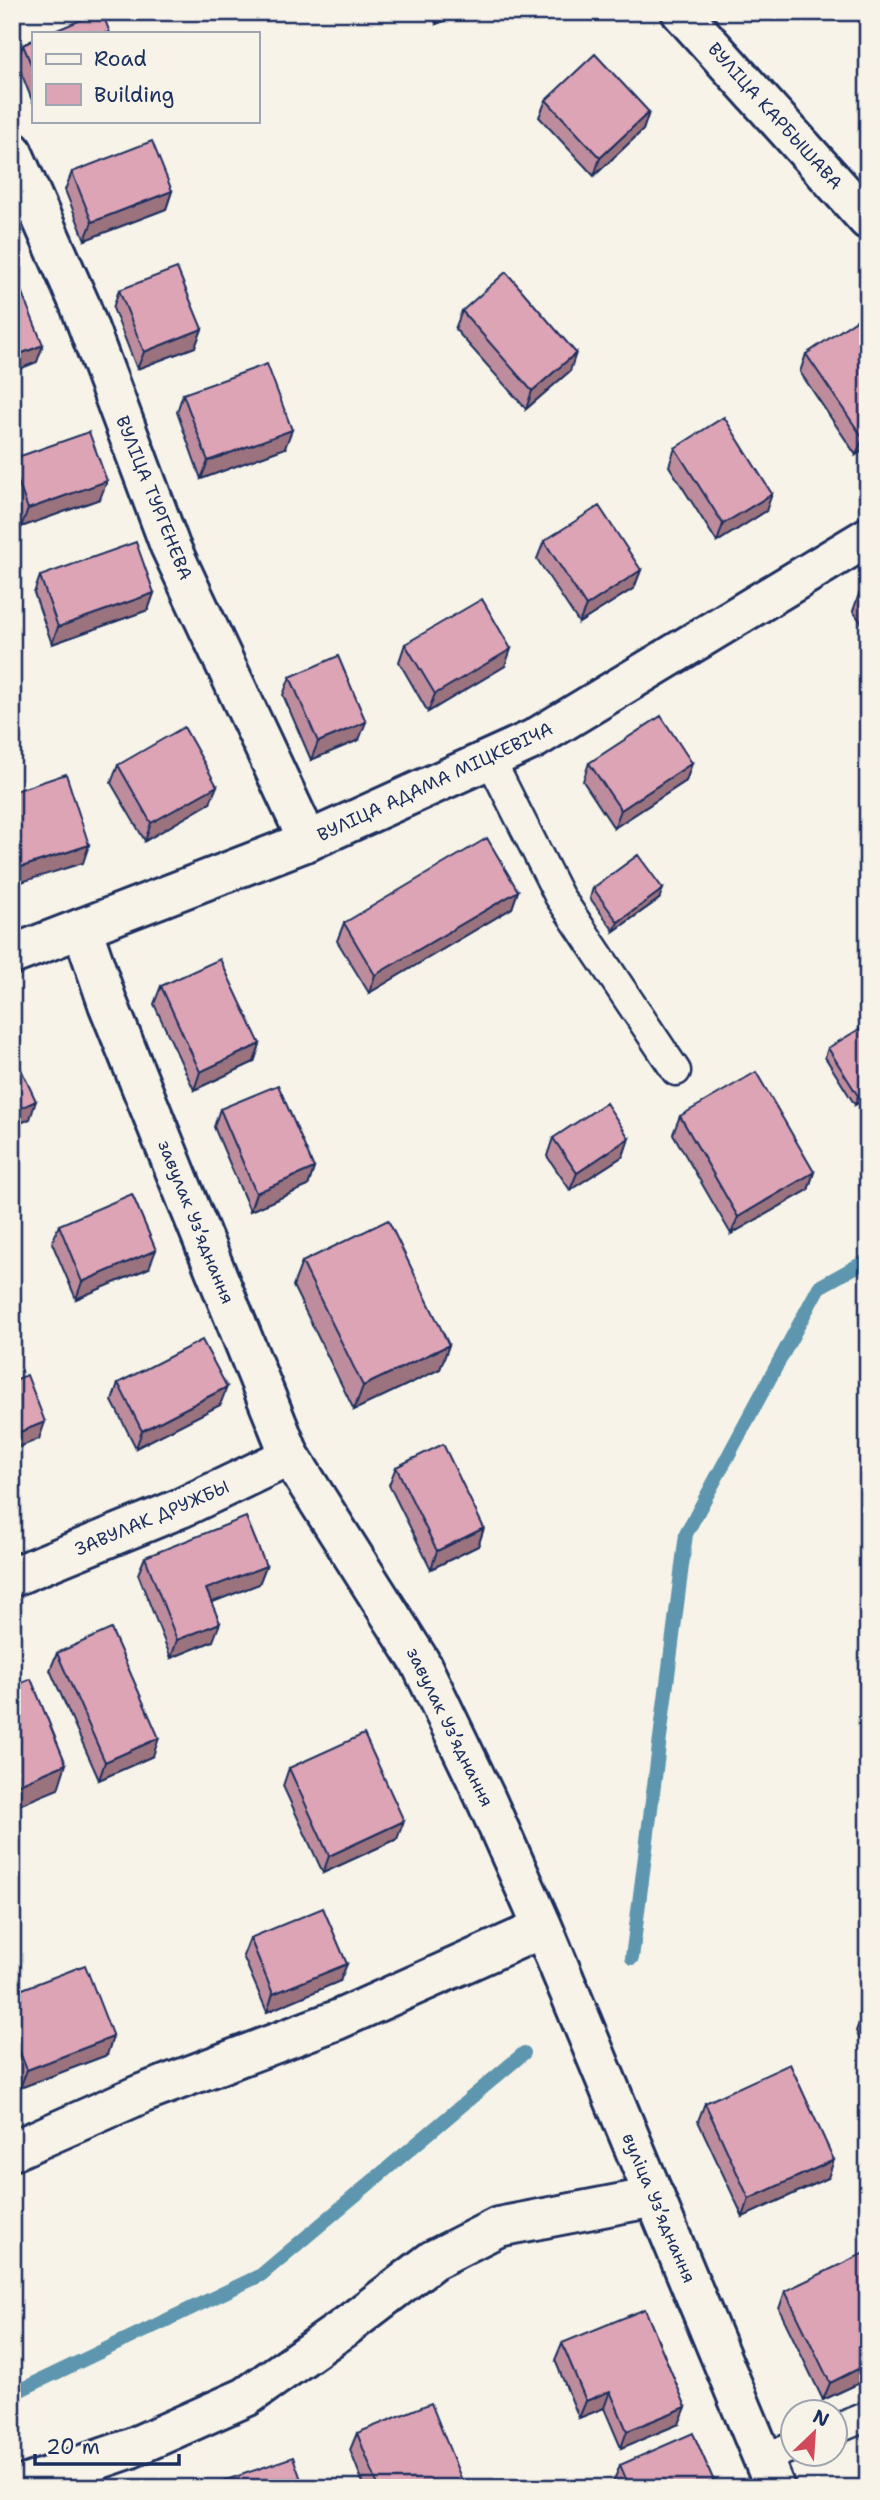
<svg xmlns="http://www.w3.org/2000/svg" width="880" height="2500" viewBox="0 0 880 2500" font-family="'Shantell Sans',sans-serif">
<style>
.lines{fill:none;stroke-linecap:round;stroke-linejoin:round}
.stream{stroke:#5d96ae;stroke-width:14}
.service-casing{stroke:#1b2f5e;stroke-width:33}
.minor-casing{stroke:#1b2f5e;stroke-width:44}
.tertiary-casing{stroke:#1b2f5e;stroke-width:44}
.service{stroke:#f7f3e8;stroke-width:28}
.minor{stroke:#f7f3e8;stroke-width:38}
.tertiary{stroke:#f7f3e8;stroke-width:38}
.wall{fill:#be8d9d;stroke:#1b2f5e;stroke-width:2}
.shaded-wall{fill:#9b737f;stroke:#1b2f5e;stroke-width:2}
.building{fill:#dda4b6;stroke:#1b2f5e;stroke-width:2}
.labels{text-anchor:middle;stroke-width:7;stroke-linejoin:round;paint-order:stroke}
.street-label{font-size:18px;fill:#1b2f5e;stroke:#f7f3e8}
</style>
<rect width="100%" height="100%" fill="#f7f3e8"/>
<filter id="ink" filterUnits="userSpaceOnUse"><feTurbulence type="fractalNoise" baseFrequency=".0143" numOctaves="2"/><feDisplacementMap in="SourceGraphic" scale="14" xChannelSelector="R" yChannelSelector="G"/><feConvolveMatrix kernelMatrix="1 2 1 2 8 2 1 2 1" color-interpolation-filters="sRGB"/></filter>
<g filter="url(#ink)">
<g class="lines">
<path class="stream" d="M 632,1958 L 686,1534 L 819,1287 L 868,1260
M 12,2394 L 261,2275 L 524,2053"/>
<defs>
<path id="service" d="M 490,759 L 559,896 L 676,1071
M 834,2430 L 868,2416
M 764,2459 L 792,2447"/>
<path id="minor" d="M 681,12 L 868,220
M 12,151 L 80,305 L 170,546 L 308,841
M 82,928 L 108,1004 L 290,1456 L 420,1662 L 484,1795 L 543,1928 L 775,2488
M 12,1577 L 181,1508 L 290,1456
M 12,2151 L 141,2094 L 337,2020 L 543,1928
M 15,2488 L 129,2449 L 246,2397 L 344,2328 L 433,2260 L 498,2227 L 655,2197"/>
<path id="tertiary" d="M 12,955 L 308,841 L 534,739 L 868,537"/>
</defs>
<use href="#service" class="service-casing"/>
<use href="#minor" class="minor-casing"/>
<use href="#tertiary" class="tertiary-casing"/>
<use href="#service" class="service"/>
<use href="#minor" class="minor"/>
<use href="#tertiary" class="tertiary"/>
</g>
<path class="wall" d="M 432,12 L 469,12 L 436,24 Z
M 33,40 L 33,103 L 17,62 L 23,45 Z
M 546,100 L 649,112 L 643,130 L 594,176 L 539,117 Z
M 72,172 L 172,191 L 166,209 L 85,240 L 65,190 Z
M 119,290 L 202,329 L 195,347 L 137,369 L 113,308 Z
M 462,311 L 570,371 L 526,409 L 455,329 Z
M 868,328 L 868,447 L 856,455 L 800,372 L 806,354 Z
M 183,394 L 285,448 L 201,479 L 177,412 Z
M 675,448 L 766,511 L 717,542 L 669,466 Z
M 12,459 L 100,499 L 21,527 L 12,501 Z
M 544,541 L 641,570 L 634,588 L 579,623 L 537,559 Z
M 40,576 L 154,593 L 148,610 L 52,644 L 34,593 Z
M 868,588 L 868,632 L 853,611 L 859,594 Z
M 405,644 L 505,666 L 428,712 L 399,662 Z
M 290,677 L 359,740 L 311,760 L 283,695 Z
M 589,763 L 692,763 L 686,781 L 614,828 L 583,781 Z
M 118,765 L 210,803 L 145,841 L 111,783 Z
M 593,888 L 659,899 L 614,931 L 590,898 Z
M 518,891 L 512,908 L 369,993 L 337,941 L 344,923 Z
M 161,986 L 260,1044 L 254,1062 L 194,1090 L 154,1004 Z
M 828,1048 L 868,1098 L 855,1105 L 825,1057 Z
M 220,1109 L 314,1168 L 308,1186 L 250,1211 L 214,1127 Z
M 680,1116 L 814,1172 L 808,1190 L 731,1234 L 673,1134 Z
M 553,1138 L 629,1138 L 623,1156 L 570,1190 L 547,1156 Z
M 59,1225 L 149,1268 L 76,1299 L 52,1243 Z
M 302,1262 L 449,1345 L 440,1369 L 354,1410 L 293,1286 Z
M 118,1383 L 220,1405 L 136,1448 L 112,1401 Z
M 396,1467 L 484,1528 L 478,1546 L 431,1569 L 389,1485 Z
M 145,1557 L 266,1566 L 259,1584 L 212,1602 L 213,1641 L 171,1658 L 138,1574 Z
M 57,1653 L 153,1756 L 99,1780 L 50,1670 Z
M 289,1768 L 397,1839 L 323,1873 L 283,1786 Z
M 250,1938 L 340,1981 L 267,2012 L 243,1956 Z
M 12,1993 L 107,2055 L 20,2088 L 12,2067 Z
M 868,2011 L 868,2057 L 856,2031 L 863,2013 Z
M 705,2103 L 828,2178 L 743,2217 L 698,2121 Z
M 868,2262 L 868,2379 L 823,2400 L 779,2309 L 785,2291 Z
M 562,2343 L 679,2424 L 621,2448 L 604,2408 L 579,2418 L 555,2360 Z
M 357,2433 L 465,2488 L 365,2488 L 350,2450 Z
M 620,2465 L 717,2488 L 615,2488 L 613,2483 Z"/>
<path class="shaded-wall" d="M 440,12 L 469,12 L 436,24 Z
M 649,112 L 643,130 L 594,176 L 600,158 Z
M 172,191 L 166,209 L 85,240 L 92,222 Z
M 202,329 L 195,347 L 137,369 L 144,352 Z
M 43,345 L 37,362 L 12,372 L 12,357 Z
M 576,353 L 570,371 L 526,409 L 532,391 Z
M 292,430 L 285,448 L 201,479 L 208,461 Z
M 868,434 L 868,447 L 856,455 L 863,438 Z
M 107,481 L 100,499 L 21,527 L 28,509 Z
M 772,494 L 766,511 L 717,542 L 723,524 Z
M 641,570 L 634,588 L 579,623 L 586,606 Z
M 154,593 L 148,610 L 52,644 L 58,627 Z
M 511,649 L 505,666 L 428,712 L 435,694 Z
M 366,722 L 359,740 L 311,760 L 318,742 Z
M 692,763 L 686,781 L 614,828 L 621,810 Z
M 217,786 L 210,803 L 145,841 L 151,823 Z
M 89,845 L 83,863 L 12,885 L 12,870 Z
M 663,889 L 659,899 L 614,931 L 618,922 Z
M 518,891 L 512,908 L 369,993 L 375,975 Z
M 260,1044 L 254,1062 L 194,1090 L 200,1072 Z
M 868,1090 L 868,1098 L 855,1105 L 858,1096 Z
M 36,1101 L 30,1119 L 12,1127 L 12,1112 Z
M 629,1138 L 623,1156 L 570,1190 L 577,1173 Z
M 314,1168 L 308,1186 L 250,1211 L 256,1193 Z
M 814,1172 L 808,1190 L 731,1234 L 738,1217 Z
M 156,1250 L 149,1268 L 76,1299 L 82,1282 Z
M 449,1345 L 440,1369 L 354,1410 L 363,1386 Z
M 227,1387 L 220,1405 L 136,1448 L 142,1431 Z
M 45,1422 L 39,1439 L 12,1450 L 12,1435 Z
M 484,1528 L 478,1546 L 431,1569 L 437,1551 Z
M 266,1566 L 259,1584 L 200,1607 L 206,1589 Z
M 220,1623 L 213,1641 L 171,1658 L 177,1640 Z
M 159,1738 L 153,1756 L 99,1780 L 105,1762 Z
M 66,1764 L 58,1789 L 12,1808 L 12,1787 Z
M 404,1821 L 397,1839 L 323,1873 L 329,1856 Z
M 347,1964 L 340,1981 L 267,2012 L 273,1994 Z
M 113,2037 L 107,2055 L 20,2088 L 27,2070 Z
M 834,2160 L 828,2178 L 743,2217 L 749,2199 Z
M 868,2364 L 868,2379 L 823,2400 L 830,2383 Z
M 610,2391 L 604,2408 L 579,2418 L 586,2401 Z
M 686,2407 L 679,2424 L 621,2448 L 627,2431 Z"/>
<path class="building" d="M 102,12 L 110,33 L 50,33 L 100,12 Z
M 33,40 L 33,69 L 23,45 Z
M 595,54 L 649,112 L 600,158 L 546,100 Z
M 152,141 L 172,191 L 92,222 L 72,172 Z
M 177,268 L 202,329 L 144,352 L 119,290 Z
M 506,272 L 576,353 L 532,391 L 462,311 Z
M 16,278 L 43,345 L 12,357 L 12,279 Z
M 861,317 L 868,328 L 868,434 L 863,438 L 806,354 Z
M 267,364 L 292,430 L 208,461 L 183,394 Z
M 724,417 L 772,494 L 723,524 L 675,448 Z
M 89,432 L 107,481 L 28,509 L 12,465 L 12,459 Z
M 599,506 L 641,570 L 586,606 L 544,541 Z
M 136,542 L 154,593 L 58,627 L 40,576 Z
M 868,588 L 868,605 L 859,594 Z
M 482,599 L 511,649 L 435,694 L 405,644 Z
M 338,656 L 366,722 L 318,742 L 290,677 Z
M 661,716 L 692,763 L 621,810 L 589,763 Z
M 184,727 L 217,786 L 151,823 L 118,765 Z
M 66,774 L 89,845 L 12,870 L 12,792 Z
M 487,838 L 518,891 L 375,975 L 344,923 Z
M 638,855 L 663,889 L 618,922 L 593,888 Z
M 220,959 L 260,1044 L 200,1072 L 161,986 Z
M 866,1025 L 868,1027 L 868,1090 L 858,1096 L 828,1048 Z
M 12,1050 L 36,1101 L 12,1112 Z
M 756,1072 L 814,1172 L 738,1217 L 680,1116 Z
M 278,1085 L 314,1168 L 256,1193 L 220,1109 Z
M 606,1103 L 629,1138 L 577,1173 L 553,1138 Z
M 132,1194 L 156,1250 L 82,1282 L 59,1225 Z
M 388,1220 L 449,1345 L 363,1386 L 302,1262 Z
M 202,1340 L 227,1387 L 142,1431 L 118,1383 Z
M 27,1375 L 45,1422 L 12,1435 L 12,1381 Z
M 443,1444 L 484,1528 L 437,1551 L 396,1467 Z
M 246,1517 L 266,1566 L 206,1589 L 220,1623 L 177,1640 L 145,1557 Z
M 111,1629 L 159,1738 L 105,1762 L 57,1653 Z
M 31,1679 L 66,1764 L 12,1787 L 12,1687 Z
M 364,1734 L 404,1821 L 329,1856 L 289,1768 Z
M 323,1908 L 347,1964 L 273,1994 L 250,1938 Z
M 85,1965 L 113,2037 L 27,2070 L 12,2032 L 12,1993 Z
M 868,2011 L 868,2025 L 863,2013 Z
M 790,2064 L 834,2160 L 749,2199 L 705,2103 Z
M 864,2253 L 868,2262 L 868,2364 L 830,2383 L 785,2291 Z
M 645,2309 L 686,2407 L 627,2431 L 610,2391 L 586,2401 L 562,2343 Z
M 431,2403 L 465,2488 L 379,2488 L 357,2433 Z
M 693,2433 L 717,2488 L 630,2488 L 620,2465 Z
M 293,2457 L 304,2488 L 203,2488 Z"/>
</g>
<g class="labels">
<g class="street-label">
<text transform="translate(775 116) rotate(48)" y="6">ВУЛІЦА КАРБЫШАВА</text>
<text transform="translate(154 498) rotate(68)" y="6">ВУЛІЦА ТУРГЕНЕВА</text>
<text transform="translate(435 782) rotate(-25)" y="6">ВУЛІЦА АДАМА МІЦКЕВІЧА</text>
<text transform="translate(196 1222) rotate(68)" y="6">завулак Узʼяднання</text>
<text transform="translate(152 1518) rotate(-23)" y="6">ЗАВУЛАК ДРУЖБЫ</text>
<text transform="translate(450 1727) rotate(64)" y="6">завулак Узʼяднання</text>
<text transform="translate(659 2208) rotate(67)" y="6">вуліца Узʼяднання</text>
</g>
</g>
<rect width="880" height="2500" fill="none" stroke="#f7f3e8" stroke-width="42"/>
<rect x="21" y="21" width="838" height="2458" fill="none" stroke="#1b2f5e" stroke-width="2.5" filter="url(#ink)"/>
<rect x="32" y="32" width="228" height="91" fill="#f7f3e8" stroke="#9fa5b1" stroke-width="2"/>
<rect x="46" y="54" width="35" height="10" fill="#f7f3e8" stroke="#9fa5b1" stroke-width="2"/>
<text x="94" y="66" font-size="21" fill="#1b2f5e">Road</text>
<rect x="46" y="84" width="35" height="21" fill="#dda4b6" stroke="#9fa5b1" stroke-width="2"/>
<text x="94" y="102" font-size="21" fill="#1b2f5e">Building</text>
<g transform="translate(814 2433) rotate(25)"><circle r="33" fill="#f7f3e8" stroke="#9fa5b1" stroke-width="2"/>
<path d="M0-5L12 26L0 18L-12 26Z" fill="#d1495b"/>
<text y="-10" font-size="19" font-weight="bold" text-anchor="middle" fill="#1b2f5e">N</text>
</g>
<path d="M35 2454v10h144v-10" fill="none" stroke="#1b2f5e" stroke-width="3.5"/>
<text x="46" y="2454" font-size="21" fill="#1b2f5e" stroke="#f7f3e8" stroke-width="5" paint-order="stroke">20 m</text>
</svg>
